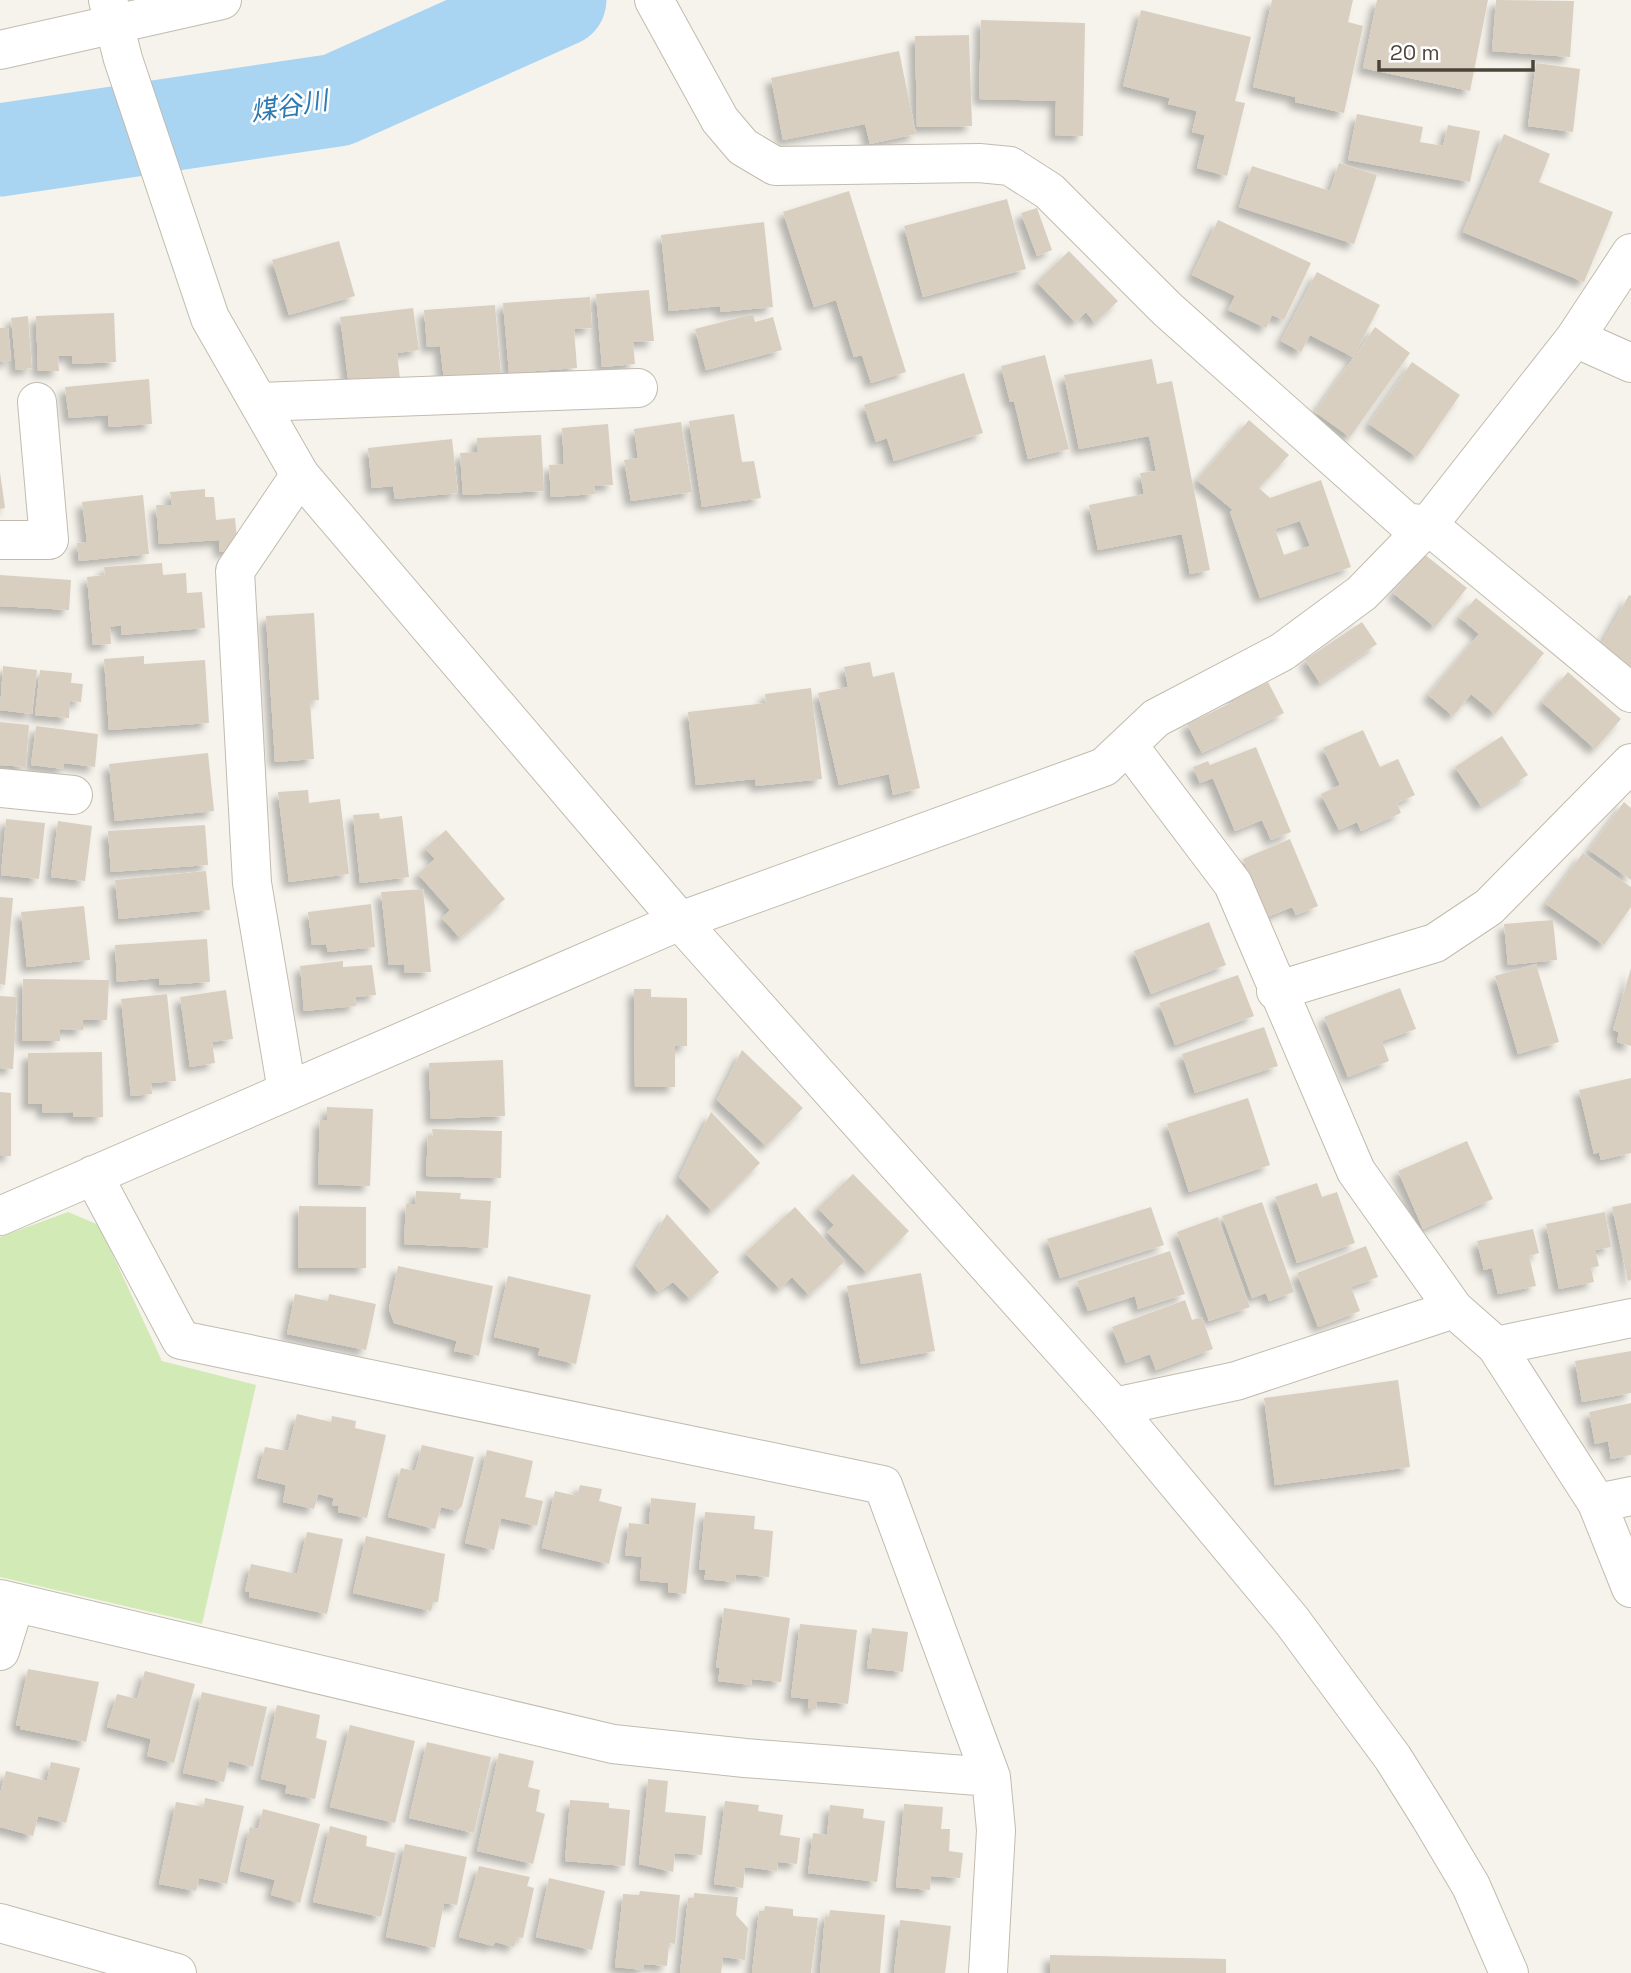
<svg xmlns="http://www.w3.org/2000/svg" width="1631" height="1973" viewBox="0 0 1631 1973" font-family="'Space Grotesk','Noto Sans JP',sans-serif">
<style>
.green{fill:#d2eab5}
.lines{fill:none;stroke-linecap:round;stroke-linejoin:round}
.river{stroke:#a9d4f2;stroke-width:93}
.building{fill:#d8cfc1;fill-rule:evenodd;filter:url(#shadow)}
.minor-casing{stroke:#c2bbae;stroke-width:40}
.tertiary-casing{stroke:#c2bbae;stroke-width:40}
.minor{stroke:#fff;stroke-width:38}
.tertiary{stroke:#fff;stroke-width:38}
.labels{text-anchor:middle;stroke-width:5;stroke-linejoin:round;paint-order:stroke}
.water-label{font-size:26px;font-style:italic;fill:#2e7ab2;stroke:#fff}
</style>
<defs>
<filter id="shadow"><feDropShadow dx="-6" dy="6" stdDeviation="3.5" flood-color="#0004"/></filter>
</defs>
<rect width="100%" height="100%" fill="#f6f3ec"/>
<path class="green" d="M 68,1212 L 99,1225 L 162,1361 L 256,1385 L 202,1624 L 0,1577 L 0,1237 Z"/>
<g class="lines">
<path class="river" d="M 0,150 L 337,100 L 560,0"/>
</g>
<path class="building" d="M 1272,0 L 1353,0 L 1348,22 L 1363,26 L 1344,113 L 1295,102 L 1295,97 L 1253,87 Z
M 1377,0 L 1488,0 L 1470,91 L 1363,68 Z
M 1496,0 L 1574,1 L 1570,57 L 1492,51 Z
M 1141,10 L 1251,37 L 1235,101 L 1245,103 L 1227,176 L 1197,168 L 1205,135 L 1192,132 L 1197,111 L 1168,104 L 1170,98 L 1123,86 Z
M 981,20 L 1085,23 L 1083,136 L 1055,135 L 1056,101 L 979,99 Z
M 969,35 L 972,126 L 917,127 L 915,36 Z
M 899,51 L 916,134 L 870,144 L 865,124 L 783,140 L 771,78 Z
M 1536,63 L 1580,69 L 1573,132 L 1528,126 Z
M 1357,114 L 1423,127 L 1420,142 L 1443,146 L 1448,125 L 1480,131 L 1470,182 L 1348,160 Z
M 1504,134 L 1550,154 L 1539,182 L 1613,212 L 1584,282 L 1463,232 Z
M 1339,163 L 1377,175 L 1354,244 L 1239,207 L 1252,166 L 1330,191 Z
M 849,191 L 906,372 L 871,383 L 862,355 L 854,357 L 836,300 L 814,307 L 783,212 Z
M 1007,199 L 1026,269 L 923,297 L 904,226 Z
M 1037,208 L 1052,250 L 1037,256 L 1021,213 Z
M 1218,220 L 1311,263 L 1284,320 L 1272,315 L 1266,328 L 1228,310 L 1235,296 L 1192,275 Z
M 764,222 L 773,307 L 721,312 L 720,306 L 669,311 L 661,235 Z
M 339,241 L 355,296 L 289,315 L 272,260 Z
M 1069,251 L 1118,301 L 1095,323 L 1086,312 L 1075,322 L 1037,282 Z
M 1317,272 L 1380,305 L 1353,357 L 1310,335 L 1301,352 L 1281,341 Z
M 649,290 L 654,341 L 633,342 L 635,364 L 602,367 L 596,294 Z
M 590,297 L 592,328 L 574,329 L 577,368 L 509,373 L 503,303 Z
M 495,305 L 501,375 L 444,380 L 440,346 L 427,347 L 424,310 Z
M 413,308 L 419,350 L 397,353 L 400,379 L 349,386 L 340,317 Z
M 114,313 L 116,362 L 73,364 L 72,356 L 58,356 L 59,371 L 38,371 L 36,316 Z
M 753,314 L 755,322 L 773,317 L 782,350 L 706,370 L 695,329 Z
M 28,316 L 32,368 L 16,370 L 11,318 Z
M 1375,327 L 1410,353 L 1350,437 L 1315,412 Z
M 0,328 L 8,328 L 11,360 L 0,362 Z
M 1045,355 L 1069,449 L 1028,459 L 1014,401 L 1010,402 L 1001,366 Z
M 1152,359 L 1157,384 L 1172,381 L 1210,570 L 1190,574 L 1182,534 L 1098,550 L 1089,505 L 1144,494 L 1140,473 L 1156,471 L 1149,436 L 1079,449 L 1064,375 Z
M 1412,362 L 1460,395 L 1417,457 L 1369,424 Z
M 964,373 L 983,433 L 894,461 L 887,438 L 876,442 L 864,405 Z
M 149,379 L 152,424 L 109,427 L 108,415 L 69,418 L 65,387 Z
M 734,414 L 742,462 L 754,461 L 761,498 L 702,507 L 689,421 Z
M 1249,420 L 1289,455 L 1259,488 L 1270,498 L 1321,480 L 1351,567 L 1260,598 L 1230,512 L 1233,510 L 1197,480 ZM 1300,521 L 1310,546 L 1284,555 L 1275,529 Z
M 681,422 L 692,492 L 631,501 L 624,460 L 638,458 L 634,429 Z
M 608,424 L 613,485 L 594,486 L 595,494 L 551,497 L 549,465 L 564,464 L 562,428 Z
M 541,435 L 544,491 L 463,495 L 460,453 L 477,452 L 477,438 Z
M 452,439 L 458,493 L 395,499 L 393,486 L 372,488 L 368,448 Z
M 0,472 L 5,508 L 0,509 Z
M 205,489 L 205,497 L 214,497 L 216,520 L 235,518 L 238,551 L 220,552 L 219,540 L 159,544 L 156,505 L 172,505 L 170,492 Z
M 143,495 L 149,554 L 79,561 L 77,543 L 87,542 L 82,502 Z
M 1424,554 L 1467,588 L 1435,627 L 1393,593 Z
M 162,563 L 163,575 L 186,573 L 187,593 L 202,592 L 205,628 L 121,635 L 121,625 L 110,627 L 111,644 L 93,645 L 87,577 L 105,575 L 104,567 Z
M 0,575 L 71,580 L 69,610 L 0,606 Z
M 1629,595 L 1631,596 L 1631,667 L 1599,649 Z
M 1476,598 L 1544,653 L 1495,714 L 1471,694 L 1453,716 L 1428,695 L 1479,634 L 1459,617 Z
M 314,613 L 319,700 L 310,701 L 314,759 L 275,762 L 266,616 Z
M 1362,622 L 1377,644 L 1320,683 L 1305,660 Z
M 144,656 L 144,664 L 205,660 L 209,723 L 109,730 L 104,659 Z
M 870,662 L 873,677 L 894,672 L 920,788 L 893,795 L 889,774 L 839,785 L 818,693 L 848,687 L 844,667 Z
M 3,666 L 37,670 L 32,714 L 0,710 Z
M 40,670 L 72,673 L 71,683 L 83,684 L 81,702 L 70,701 L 69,718 L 35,715 Z
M 1568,672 L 1621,719 L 1595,749 L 1542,702 Z
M 1268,682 L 1284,713 L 1202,753 L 1187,724 L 1235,701 L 1232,696 L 1257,684 L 1258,687 Z
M 811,688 L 822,779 L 756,786 L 755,779 L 696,785 L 688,712 L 766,703 L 765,694 Z
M 0,722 L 29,725 L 26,767 L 0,765 Z
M 36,726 L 98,734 L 95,767 L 64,763 L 64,769 L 31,765 Z
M 1363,730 L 1380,767 L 1398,759 L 1415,795 L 1397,803 L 1401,813 L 1361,831 L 1357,822 L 1339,830 L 1321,794 L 1340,785 L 1323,748 Z
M 1502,736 L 1528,775 L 1481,806 L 1455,767 Z
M 1256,747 L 1291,832 L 1271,840 L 1262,820 L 1235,831 L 1213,778 L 1200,783 L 1193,767 L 1208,761 L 1210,765 Z
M 208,753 L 214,811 L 115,821 L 109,764 Z
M 308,790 L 309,803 L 340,799 L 349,874 L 289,882 L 278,792 Z
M 1624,802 L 1631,808 L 1631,880 L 1589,850 Z
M 379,813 L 380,819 L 402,816 L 409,877 L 360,883 L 353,815 Z
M 6,819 L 45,823 L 39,879 L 1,875 Z
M 58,821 L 92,826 L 85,881 L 51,877 Z
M 205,825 L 208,865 L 111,872 L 108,831 Z
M 446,830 L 505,899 L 460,938 L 442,918 L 450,910 L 418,874 L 435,859 L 425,848 Z
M 1290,839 L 1318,906 L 1296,915 L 1292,907 L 1267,917 L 1243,859 Z
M 1583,853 L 1631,887 L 1631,907 L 1604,945 L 1546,904 Z
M 206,871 L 210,910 L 119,919 L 115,880 Z
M 423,889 L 431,972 L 405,973 L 404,964 L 389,965 L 381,892 Z
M 0,897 L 13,898 L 5,985 L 0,984 Z
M 371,904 L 375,947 L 328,952 L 326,944 L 312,945 L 308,912 Z
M 84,906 L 90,960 L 27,967 L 21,912 Z
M 1553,920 L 1557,960 L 1508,965 L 1504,924 Z
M 1209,922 L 1226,965 L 1151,994 L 1134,951 Z
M 207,939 L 210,982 L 159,985 L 159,978 L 117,982 L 115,945 Z
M 343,961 L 343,967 L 372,965 L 376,995 L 355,997 L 356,1006 L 304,1011 L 300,966 Z
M 1536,964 L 1559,1042 L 1518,1054 L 1495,976 Z
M 1631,968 L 1631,1046 L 1617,1042 L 1619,1032 L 1613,1030 Z
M 1238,975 L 1254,1016 L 1175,1045 L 1159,1003 Z
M 23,979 L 109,980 L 107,1020 L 83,1020 L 83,1030 L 60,1029 L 60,1041 L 22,1041 Z
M 1400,988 L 1416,1029 L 1382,1041 L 1389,1061 L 1348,1077 L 1324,1017 Z
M 634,989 L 651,989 L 651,997 L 687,998 L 687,1046 L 675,1046 L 675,1087 L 635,1087 Z
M 226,990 L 233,1039 L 212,1042 L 215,1063 L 190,1067 L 180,997 Z
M 167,994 L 176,1081 L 151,1083 L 152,1094 L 131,1096 L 121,999 Z
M 0,996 L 17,997 L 13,1069 L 0,1068 Z
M 1264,1027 L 1278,1066 L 1195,1093 L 1182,1054 Z
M 742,1050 L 803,1108 L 766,1146 L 717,1100 Z
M 102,1052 L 103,1117 L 73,1117 L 73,1112 L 43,1113 L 42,1104 L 28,1104 L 28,1053 Z
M 503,1060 L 505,1116 L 431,1119 L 429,1063 Z
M 1631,1078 L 1631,1153 L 1601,1160 L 1599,1152 L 1594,1154 L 1579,1090 Z
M 0,1092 L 11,1093 L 11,1156 L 0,1156 Z
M 1248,1098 L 1270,1165 L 1189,1192 L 1167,1124 Z
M 327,1107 L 373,1109 L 370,1186 L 318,1184 L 320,1120 L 327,1120 Z
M 711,1112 L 760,1163 L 712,1211 L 679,1177 Z
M 432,1129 L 502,1131 L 501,1178 L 426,1176 L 428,1136 L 433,1136 Z
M 1467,1141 L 1493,1199 L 1423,1229 L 1398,1171 Z
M 853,1174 L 909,1231 L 867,1273 L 827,1232 L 834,1225 L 818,1208 Z
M 1317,1183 L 1322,1197 L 1337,1192 L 1355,1243 L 1297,1263 L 1275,1197 Z
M 416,1191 L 461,1193 L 460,1199 L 491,1201 L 488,1248 L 404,1244 L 406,1204 L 415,1204 Z
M 1262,1202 L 1294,1292 L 1269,1301 L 1266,1293 L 1252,1298 L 1222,1216 Z
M 1631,1203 L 1631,1280 L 1628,1281 L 1612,1207 Z
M 299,1206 L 366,1207 L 366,1268 L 298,1268 Z
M 795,1207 L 845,1261 L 809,1295 L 792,1277 L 780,1289 L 745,1253 Z
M 1151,1207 L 1164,1245 L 1060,1278 L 1047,1239 Z
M 1605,1212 L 1611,1247 L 1595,1250 L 1599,1266 L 1591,1268 L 1594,1282 L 1559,1289 L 1546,1224 Z
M 667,1214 L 719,1272 L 690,1299 L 673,1282 L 658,1292 L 636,1266 Z
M 1218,1217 L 1250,1307 L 1209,1321 L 1177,1232 Z
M 1533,1229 L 1539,1253 L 1529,1256 L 1536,1286 L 1498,1294 L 1492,1268 L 1484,1270 L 1477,1241 Z
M 1366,1246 L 1378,1277 L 1351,1287 L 1360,1311 L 1318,1327 L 1297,1273 Z
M 1170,1251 L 1185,1294 L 1138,1309 L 1135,1296 L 1088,1311 L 1077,1281 Z
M 398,1266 L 493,1286 L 479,1356 L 454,1351 L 457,1341 L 394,1323 L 389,1309 Z
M 921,1273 L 935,1351 L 861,1364 L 847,1286 Z
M 508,1276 L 591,1295 L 576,1364 L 538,1355 L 540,1348 L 494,1337 Z
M 295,1294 L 328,1301 L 329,1294 L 376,1304 L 366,1350 L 287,1334 Z
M 1185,1300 L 1192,1320 L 1202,1317 L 1213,1349 L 1156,1370 L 1150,1354 L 1126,1363 L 1112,1327 Z
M 1631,1351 L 1631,1393 L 1582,1402 L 1575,1361 Z
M 1398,1380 L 1410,1467 L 1275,1485 L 1264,1398 Z
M 1631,1403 L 1631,1455 L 1611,1459 L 1608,1441 L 1595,1444 L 1589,1412 Z
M 297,1414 L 331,1422 L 332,1416 L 356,1421 L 355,1428 L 386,1435 L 367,1518 L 338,1512 L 339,1506 L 332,1505 L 334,1498 L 318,1494 L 314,1509 L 283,1502 L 286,1485 L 257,1478 L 265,1447 L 288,1451 Z
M 422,1445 L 474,1457 L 462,1506 L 457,1511 L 441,1507 L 435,1529 L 388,1517 L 401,1468 L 415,1471 Z
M 487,1450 L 533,1461 L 525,1497 L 543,1501 L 537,1526 L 501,1518 L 494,1550 L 465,1543 Z
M 580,1485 L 602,1489 L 599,1501 L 622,1507 L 609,1564 L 542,1548 L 555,1491 L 577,1496 Z
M 651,1498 L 696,1503 L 686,1594 L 668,1592 L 668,1583 L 640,1580 L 642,1557 L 625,1555 L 629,1523 L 649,1525 Z
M 705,1512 L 755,1516 L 754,1529 L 773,1531 L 769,1577 L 736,1574 L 735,1582 L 704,1579 L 706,1570 L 699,1570 Z
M 307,1532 L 343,1539 L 327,1614 L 249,1597 L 250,1592 L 245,1591 L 251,1564 L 297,1574 Z
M 366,1536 L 445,1554 L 438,1602 L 433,1602 L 431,1611 L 353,1593 Z
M 724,1608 L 790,1618 L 781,1682 L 752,1679 L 751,1685 L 718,1681 L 720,1668 L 716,1667 Z
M 800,1624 L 857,1630 L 848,1704 L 817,1701 L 816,1709 L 808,1709 L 809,1699 L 791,1697 Z
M 872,1628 L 908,1632 L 903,1672 L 867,1668 Z
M 28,1669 L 99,1682 L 86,1742 L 20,1729 L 21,1726 L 16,1725 Z
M 145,1671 L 195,1684 L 174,1763 L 147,1756 L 151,1739 L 107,1727 L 117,1694 L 137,1699 Z
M 202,1692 L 267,1707 L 253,1767 L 229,1761 L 224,1782 L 183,1773 Z
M 277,1705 L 320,1715 L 316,1738 L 327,1741 L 315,1799 L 285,1793 L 287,1785 L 261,1779 Z
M 350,1725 L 415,1741 L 395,1823 L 330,1807 Z
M 427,1742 L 491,1757 L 474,1833 L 409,1818 Z
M 499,1753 L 534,1761 L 528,1787 L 540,1790 L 536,1811 L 545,1814 L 533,1864 L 477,1851 Z
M 51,1762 L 80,1768 L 66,1823 L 38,1816 L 33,1836 L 0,1827 L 0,1794 L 6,1771 L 47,1781 Z
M 648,1779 L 668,1781 L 665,1812 L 706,1816 L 702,1855 L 675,1853 L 673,1872 L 639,1864 Z
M 205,1798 L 244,1806 L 227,1884 L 199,1878 L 196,1891 L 159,1884 L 176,1802 L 204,1807 Z
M 570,1800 L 609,1803 L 609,1808 L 630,1810 L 625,1866 L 565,1861 Z
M 725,1801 L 759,1805 L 758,1811 L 783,1815 L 780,1835 L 800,1838 L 797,1864 L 778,1862 L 777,1871 L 745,1867 L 743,1888 L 714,1884 Z
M 904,1804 L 943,1807 L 941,1829 L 950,1829 L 949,1851 L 963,1853 L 960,1878 L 931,1876 L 930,1890 L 896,1887 Z
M 830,1805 L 864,1809 L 863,1818 L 885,1821 L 877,1882 L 808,1873 L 813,1833 L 827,1835 Z
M 263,1809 L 320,1824 L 300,1903 L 271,1895 L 275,1880 L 240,1871 L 250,1827 L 258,1829 Z
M 330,1826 L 367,1836 L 366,1846 L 396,1853 L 381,1917 L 313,1902 Z
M 405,1844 L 467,1857 L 457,1905 L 444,1903 L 435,1948 L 386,1937 Z
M 479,1866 L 530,1877 L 527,1886 L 534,1888 L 523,1938 L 517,1937 L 514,1947 L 495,1942 L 493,1946 L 459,1937 Z
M 549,1878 L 605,1891 L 592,1950 L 536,1937 Z
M 640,1891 L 680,1895 L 675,1944 L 669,1943 L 667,1966 L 644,1964 L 644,1970 L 615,1967 L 623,1894 L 639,1895 Z
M 694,1893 L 738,1897 L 736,1915 L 748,1928 L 745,1960 L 723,1957 L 721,1973 L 680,1973 L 688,1898 L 694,1898 Z
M 765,1906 L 793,1909 L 793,1916 L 818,1918 L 811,1973 L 752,1973 L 759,1911 L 764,1911 Z
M 830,1910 L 885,1915 L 880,1973 L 820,1973 L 825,1916 L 829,1917 Z
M 900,1920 L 951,1926 L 945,1973 L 894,1973 Z
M 1050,1955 L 1226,1959 L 1226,1973 L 1050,1973 Z"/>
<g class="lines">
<defs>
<path id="minor" d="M 654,0 L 720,120 L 743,147 L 775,166 L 979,163 L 1010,166 L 1049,191 L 1167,309 L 1406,522 L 1428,525 L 1631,693
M 0,50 L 222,0
M 1575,338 L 1631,363
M 259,402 L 638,388
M 0,540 L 49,540 L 37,402
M 0,788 L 73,795
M 1276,991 L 1435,943 L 1489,907 L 1631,763
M 287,1091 L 252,883 L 235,571 L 300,475
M 93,1175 L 181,1340 L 883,1485 L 991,1777 L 996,1830 L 988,1973
M 0,1216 L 680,921 L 1104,767 L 1156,718 L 1282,652 L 1362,593 L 1428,525 L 1575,338 L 1631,253
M 1454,1309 L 1496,1346 L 1631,1318
M 1496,1346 L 1597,1503 L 1631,1588
M 1114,1407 L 1236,1381 L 1454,1309 L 1356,1171 L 1233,884 L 1128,745
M 1597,1503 L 1631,1496
M 0,1599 L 613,1744 L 745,1758 L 991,1777
M 0,1651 L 15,1603
M 0,1923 L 177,1973"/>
<path id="tertiary" d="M 108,0 L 123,59 L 210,318 L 300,475 L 680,921 L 1114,1407 L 1292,1621 L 1393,1758 L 1430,1817 L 1471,1886 L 1509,1973"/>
</defs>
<use href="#minor" class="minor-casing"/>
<use href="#tertiary" class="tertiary-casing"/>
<use href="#minor" class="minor"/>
<use href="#tertiary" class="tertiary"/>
</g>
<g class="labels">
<g class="water-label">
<text transform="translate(289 106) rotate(-9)" y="9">煤谷川</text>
</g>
</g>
<path d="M1379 60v10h154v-10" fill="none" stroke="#4b4439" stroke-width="3.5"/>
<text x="1390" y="60" font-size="21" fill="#4b4439" stroke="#ffffff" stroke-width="5" paint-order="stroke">20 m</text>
</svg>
